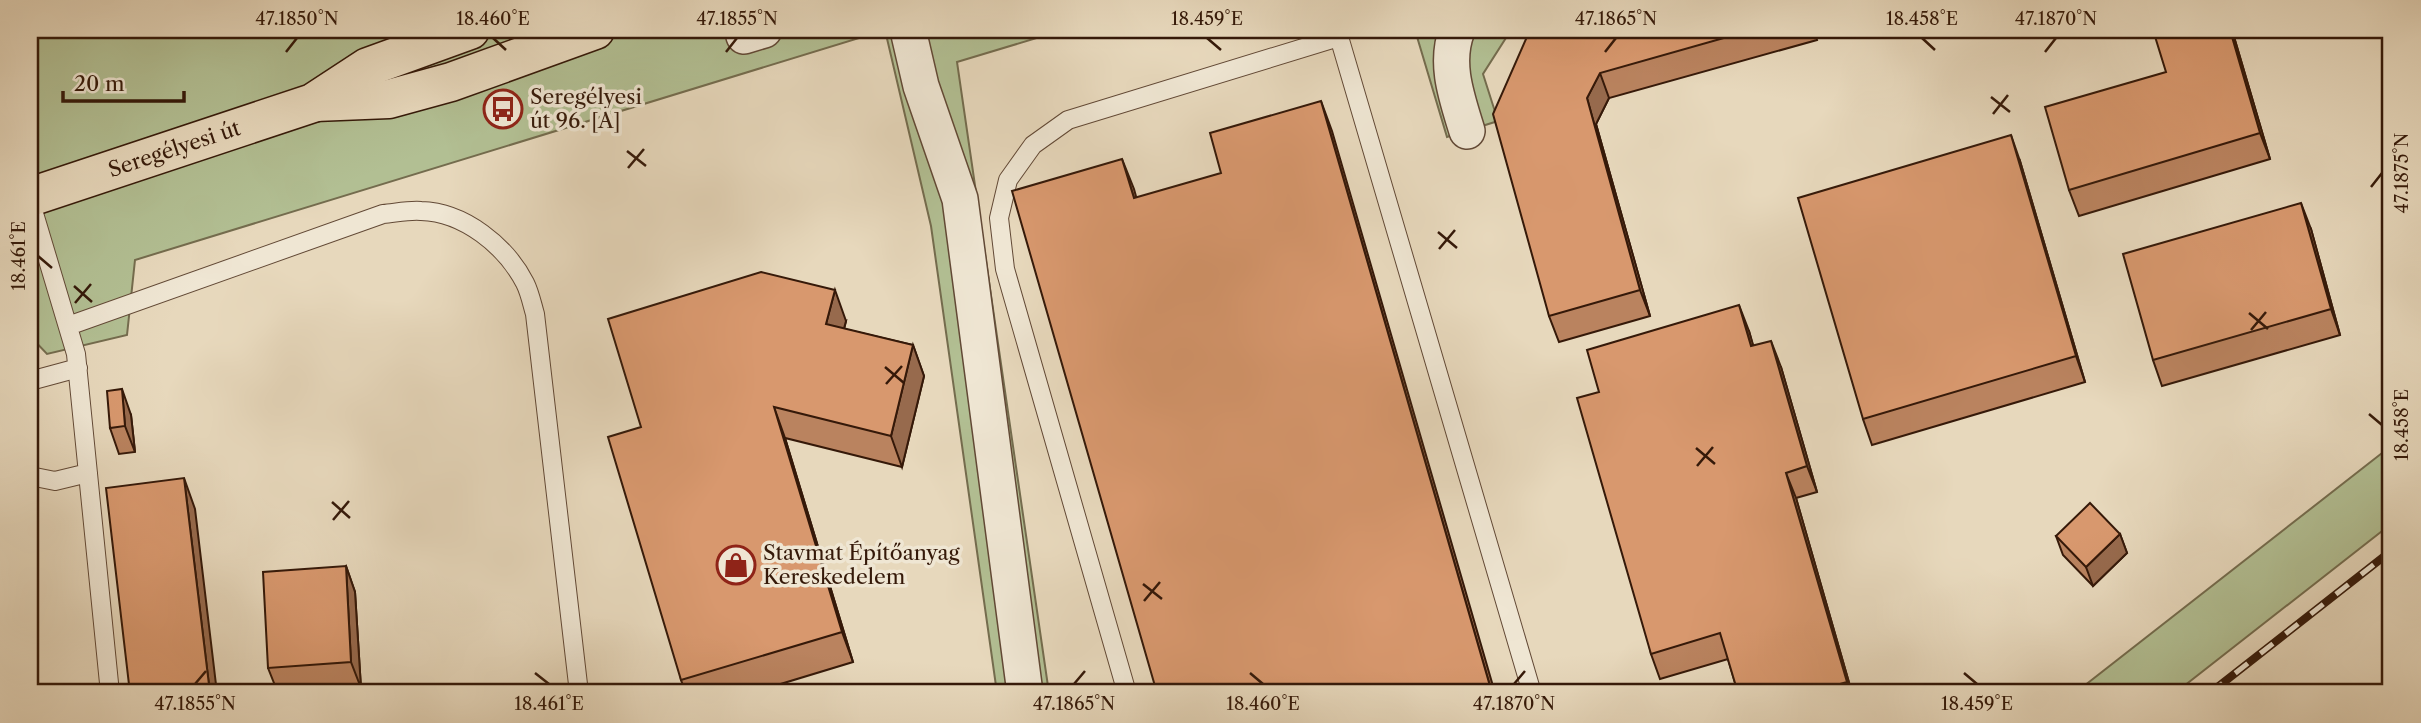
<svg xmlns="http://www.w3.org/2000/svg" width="2421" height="723" viewBox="0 0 2421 723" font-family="'Libre Caslon Text',serif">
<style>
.green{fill:#b2bf93;stroke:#746c4e;stroke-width:2}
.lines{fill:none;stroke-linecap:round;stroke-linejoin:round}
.lane-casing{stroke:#624936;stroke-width:20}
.street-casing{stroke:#624936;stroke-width:38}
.primary-casing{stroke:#351909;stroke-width:41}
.lane{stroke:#efe6d3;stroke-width:18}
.street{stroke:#efe6d3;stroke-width:35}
.primary{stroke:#e7d8bc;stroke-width:38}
.rail-casing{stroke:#351909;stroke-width:8}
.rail{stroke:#efe6d3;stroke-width:5;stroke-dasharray:16;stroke-linecap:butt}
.wall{fill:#ba835f;stroke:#351909;stroke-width:2}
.shaded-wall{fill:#976a4d;stroke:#351909;stroke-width:2}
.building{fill:#d8986e;stroke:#351909;stroke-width:2}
.ticks{fill:none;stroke:#351909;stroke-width:2.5}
.labels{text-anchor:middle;stroke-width:7;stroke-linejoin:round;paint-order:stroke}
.poi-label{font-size:21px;fill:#351909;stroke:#efe6d3;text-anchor:start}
.street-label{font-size:21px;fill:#351909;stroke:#efe6d3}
.neatline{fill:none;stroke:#351909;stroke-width:2.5}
.ticks-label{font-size:18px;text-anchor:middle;fill:#351909}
</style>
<rect width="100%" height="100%" fill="#e7d8bc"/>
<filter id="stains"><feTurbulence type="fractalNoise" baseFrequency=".00286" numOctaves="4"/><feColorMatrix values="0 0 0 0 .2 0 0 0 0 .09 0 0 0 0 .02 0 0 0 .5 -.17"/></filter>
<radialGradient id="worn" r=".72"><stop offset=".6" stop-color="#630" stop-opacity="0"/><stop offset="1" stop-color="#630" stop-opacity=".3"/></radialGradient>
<path class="green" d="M 30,30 L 1063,30 L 957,62 L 1049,693 L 997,693 L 931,226 L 885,30 L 135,260 L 127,335 L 47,354 L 30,336 Z
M 1415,30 L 1511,30 L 1483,74 L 1498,121 L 1447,137 Z
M 2391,446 L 2391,524 L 2175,693 L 2075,693 Z"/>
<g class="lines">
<defs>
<path id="lane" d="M 1337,30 L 1532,693
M 30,200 L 76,354 L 110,693
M 68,326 L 383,214 C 395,213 409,210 421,211 C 464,212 506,246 525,283 C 530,293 532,304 535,314 L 579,693
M 30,381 L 78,368
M 30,476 L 55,481 L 88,473
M 1127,693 L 1005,269 L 999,218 L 1008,180 L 1033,145 L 1068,120 L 1339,37"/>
<path id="street" d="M 908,30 L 921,86 L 960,199 L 1025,693
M 1457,30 C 1444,64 1457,98 1467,131
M 744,36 L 764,30"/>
<g id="primary">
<path d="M 315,102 L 389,99 L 451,82 L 595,30"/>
<path id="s1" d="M 30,197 L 313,103 L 368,67 L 470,30"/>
</g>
</defs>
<use href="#lane" class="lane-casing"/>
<use href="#street" class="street-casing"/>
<use href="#primary" class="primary-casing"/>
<use href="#lane" class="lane"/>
<use href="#street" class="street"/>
<use href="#primary" class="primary"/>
<defs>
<path id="rail" d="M 2210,693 L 2391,551"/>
</defs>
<use href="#rail" class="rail-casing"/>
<use href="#rail" class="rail"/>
</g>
<path class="wall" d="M 1530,30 L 1814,30 L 1817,40 L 1609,98 L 1596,124 L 1650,316 L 1559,342 L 1549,316 Z
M 2232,30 L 2270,159 L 2079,216 L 2069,190 L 2166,72 Z
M 2020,161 L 2085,382 L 1872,445 L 1863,419 Z
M 2311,229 L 2340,335 L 2162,386 L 2153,360 Z
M 846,321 L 844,329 L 913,345 L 924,376 L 902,467 L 785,438 L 853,662 L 751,693 L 686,693 L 681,680 L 641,427 Z
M 1749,331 L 1753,346 L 1781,367 L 1817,492 L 1796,498 L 1852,693 L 1738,693 L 1728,659 L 1660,679 L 1651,654 L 1599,392 Z
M 131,415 L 135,452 L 119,454 L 110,428 Z
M 2120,534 L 2127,553 L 2093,586 L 2063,555 L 2056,536 Z
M 346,566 L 355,592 L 361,688 L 278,693 L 268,668 Z"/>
<path class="shaded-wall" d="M 2230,30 L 2232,30 L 2270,159 L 2260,133 Z
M 1600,73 L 1609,98 L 1596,124 L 1650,316 L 1640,290 L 1587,98 Z
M 1321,101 L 1332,131 L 1495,693 L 1492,693 Z
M 2011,135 L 2020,161 L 2085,382 L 2076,356 Z
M 1122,159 L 1134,189 L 1145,229 L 1134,198 Z
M 2301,203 L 2311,229 L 2340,335 L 2331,309 Z
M 835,290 L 846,321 L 837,355 L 826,324 Z
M 1739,305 L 1749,331 L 1761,372 L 1751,346 Z
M 1771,341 L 1781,367 L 1817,492 L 1807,466 Z
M 913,345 L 924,376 L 902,467 L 891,436 Z
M 122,389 L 131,415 L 135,452 L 125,426 Z
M 774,407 L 785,438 L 853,662 L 842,632 Z
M 1786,473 L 1796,498 L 1852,693 L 1851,693 L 1847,682 Z
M 184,478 L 195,509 L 217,693 L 210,693 Z
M 2120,534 L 2127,553 L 2093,586 L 2086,567 Z
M 346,566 L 355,592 L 361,688 L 351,662 Z"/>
<path class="building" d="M 1530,30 L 1752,30 L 1600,73 L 1587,98 L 1640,290 L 1549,316 L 1493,114 Z
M 2153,30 L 2230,30 L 2260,133 L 2069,190 L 2045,107 L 2166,72 Z
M 1321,101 L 1492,693 L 1157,693 L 1012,191 L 1122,159 L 1134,198 L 1221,173 L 1210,133 Z
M 2011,135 L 2076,356 L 1863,419 L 1798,198 Z
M 2301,203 L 2331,309 L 2153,360 L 2123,254 Z
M 761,272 L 835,290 L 826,324 L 913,345 L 891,436 L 774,407 L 842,632 L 681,680 L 608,437 L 641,427 L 608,319 Z
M 1739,305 L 1751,346 L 1771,341 L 1807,466 L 1786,473 L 1847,682 L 1808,693 L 1738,693 L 1720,633 L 1651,654 L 1577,398 L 1599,392 L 1587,350 Z
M 122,389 L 125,426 L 110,428 L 107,391 Z
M 184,478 L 210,693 L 130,693 L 106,488 Z
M 2090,503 L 2120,534 L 2086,567 L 2056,536 Z
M 346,566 L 351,662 L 268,668 L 263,572 Z"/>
<path class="ticks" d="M 493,38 L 506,50M 1207,38 L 1221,50M 1922,38 L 1935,50M 286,52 L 297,38M 726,52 L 737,38M 1605,52 L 1616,38M 2045,52 L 2056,38M 1991,97 L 2010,112M 1993,114 L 2008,95M 627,151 L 646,166M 628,168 L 644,149M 2371,187 L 2382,173M 1438,232 L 1457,248M 1439,249 L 1455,230M 38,256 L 52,268M 74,286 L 92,302M 75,303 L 91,284M 2249,313 L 2268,329M 2251,330 L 2266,312M 885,367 L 904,383M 886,384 L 902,366M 2369,414 L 2382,425M 1696,448 L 1715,464M 1697,466 L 1713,447M 332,502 L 350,518M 333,520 L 349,501M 1143,584 L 1162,599M 1144,601 L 1160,582M 535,673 L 549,684M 1250,673 L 1263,684M 1964,673 L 1977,684M 195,684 L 206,671M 1074,684 L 1085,671M 1514,684 L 1525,671"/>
<defs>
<symbol id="bus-ring" viewBox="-11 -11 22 22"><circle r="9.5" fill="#efe6d3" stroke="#8f2418" stroke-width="1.5"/><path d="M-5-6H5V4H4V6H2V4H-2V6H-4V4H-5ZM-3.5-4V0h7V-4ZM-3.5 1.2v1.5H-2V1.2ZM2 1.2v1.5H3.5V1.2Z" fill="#8f2418"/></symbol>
<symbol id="shop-ring" viewBox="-11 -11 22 22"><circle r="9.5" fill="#efe6d3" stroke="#8f2418" stroke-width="1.5"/><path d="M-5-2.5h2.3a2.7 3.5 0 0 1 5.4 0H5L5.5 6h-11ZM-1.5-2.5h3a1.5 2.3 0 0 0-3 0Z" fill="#8f2418"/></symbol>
</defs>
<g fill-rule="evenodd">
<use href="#bus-ring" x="481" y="87" width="44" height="44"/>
<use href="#shop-ring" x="714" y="543" width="44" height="44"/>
</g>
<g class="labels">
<g class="poi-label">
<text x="530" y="104">Seregélyesi<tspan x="530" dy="24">út 96. [A]</tspan></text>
<text x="763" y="560">Stavmat Építőanyag<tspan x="763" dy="24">Kereskedelem</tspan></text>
</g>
<g class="street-label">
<text dy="7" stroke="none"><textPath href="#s1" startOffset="152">Seregélyesi út</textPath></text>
</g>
</g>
<rect width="2421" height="723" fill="none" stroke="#e7d8bc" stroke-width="77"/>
<path d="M63 91v10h121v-10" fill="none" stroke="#351909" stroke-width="3.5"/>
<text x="74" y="91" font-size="21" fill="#351909" stroke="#efe6d3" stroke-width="5" paint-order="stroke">20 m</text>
<rect x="38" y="38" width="2344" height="646" class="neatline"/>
<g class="ticks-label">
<text x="297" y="25">47.1850°N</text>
<text x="493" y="25">18.460°E</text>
<text x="737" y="25">47.1855°N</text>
<text x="1207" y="25">18.459°E</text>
<text x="1616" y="25">47.1865°N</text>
<text x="1922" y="25">18.458°E</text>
<text x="2056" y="25">47.1870°N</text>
<text transform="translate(2402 173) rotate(-90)" y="6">47.1875°N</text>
<text transform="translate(19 256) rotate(-90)" y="6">18.461°E</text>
<text transform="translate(2402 425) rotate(-90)" y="6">18.458°E</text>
<text x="195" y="710">47.1855°N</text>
<text x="549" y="710">18.461°E</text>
<text x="1074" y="710">47.1865°N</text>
<text x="1263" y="710">18.460°E</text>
<text x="1514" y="710">47.1870°N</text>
<text x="1977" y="710">18.459°E</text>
</g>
<rect width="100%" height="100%" filter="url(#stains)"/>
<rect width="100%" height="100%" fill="url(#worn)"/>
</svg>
